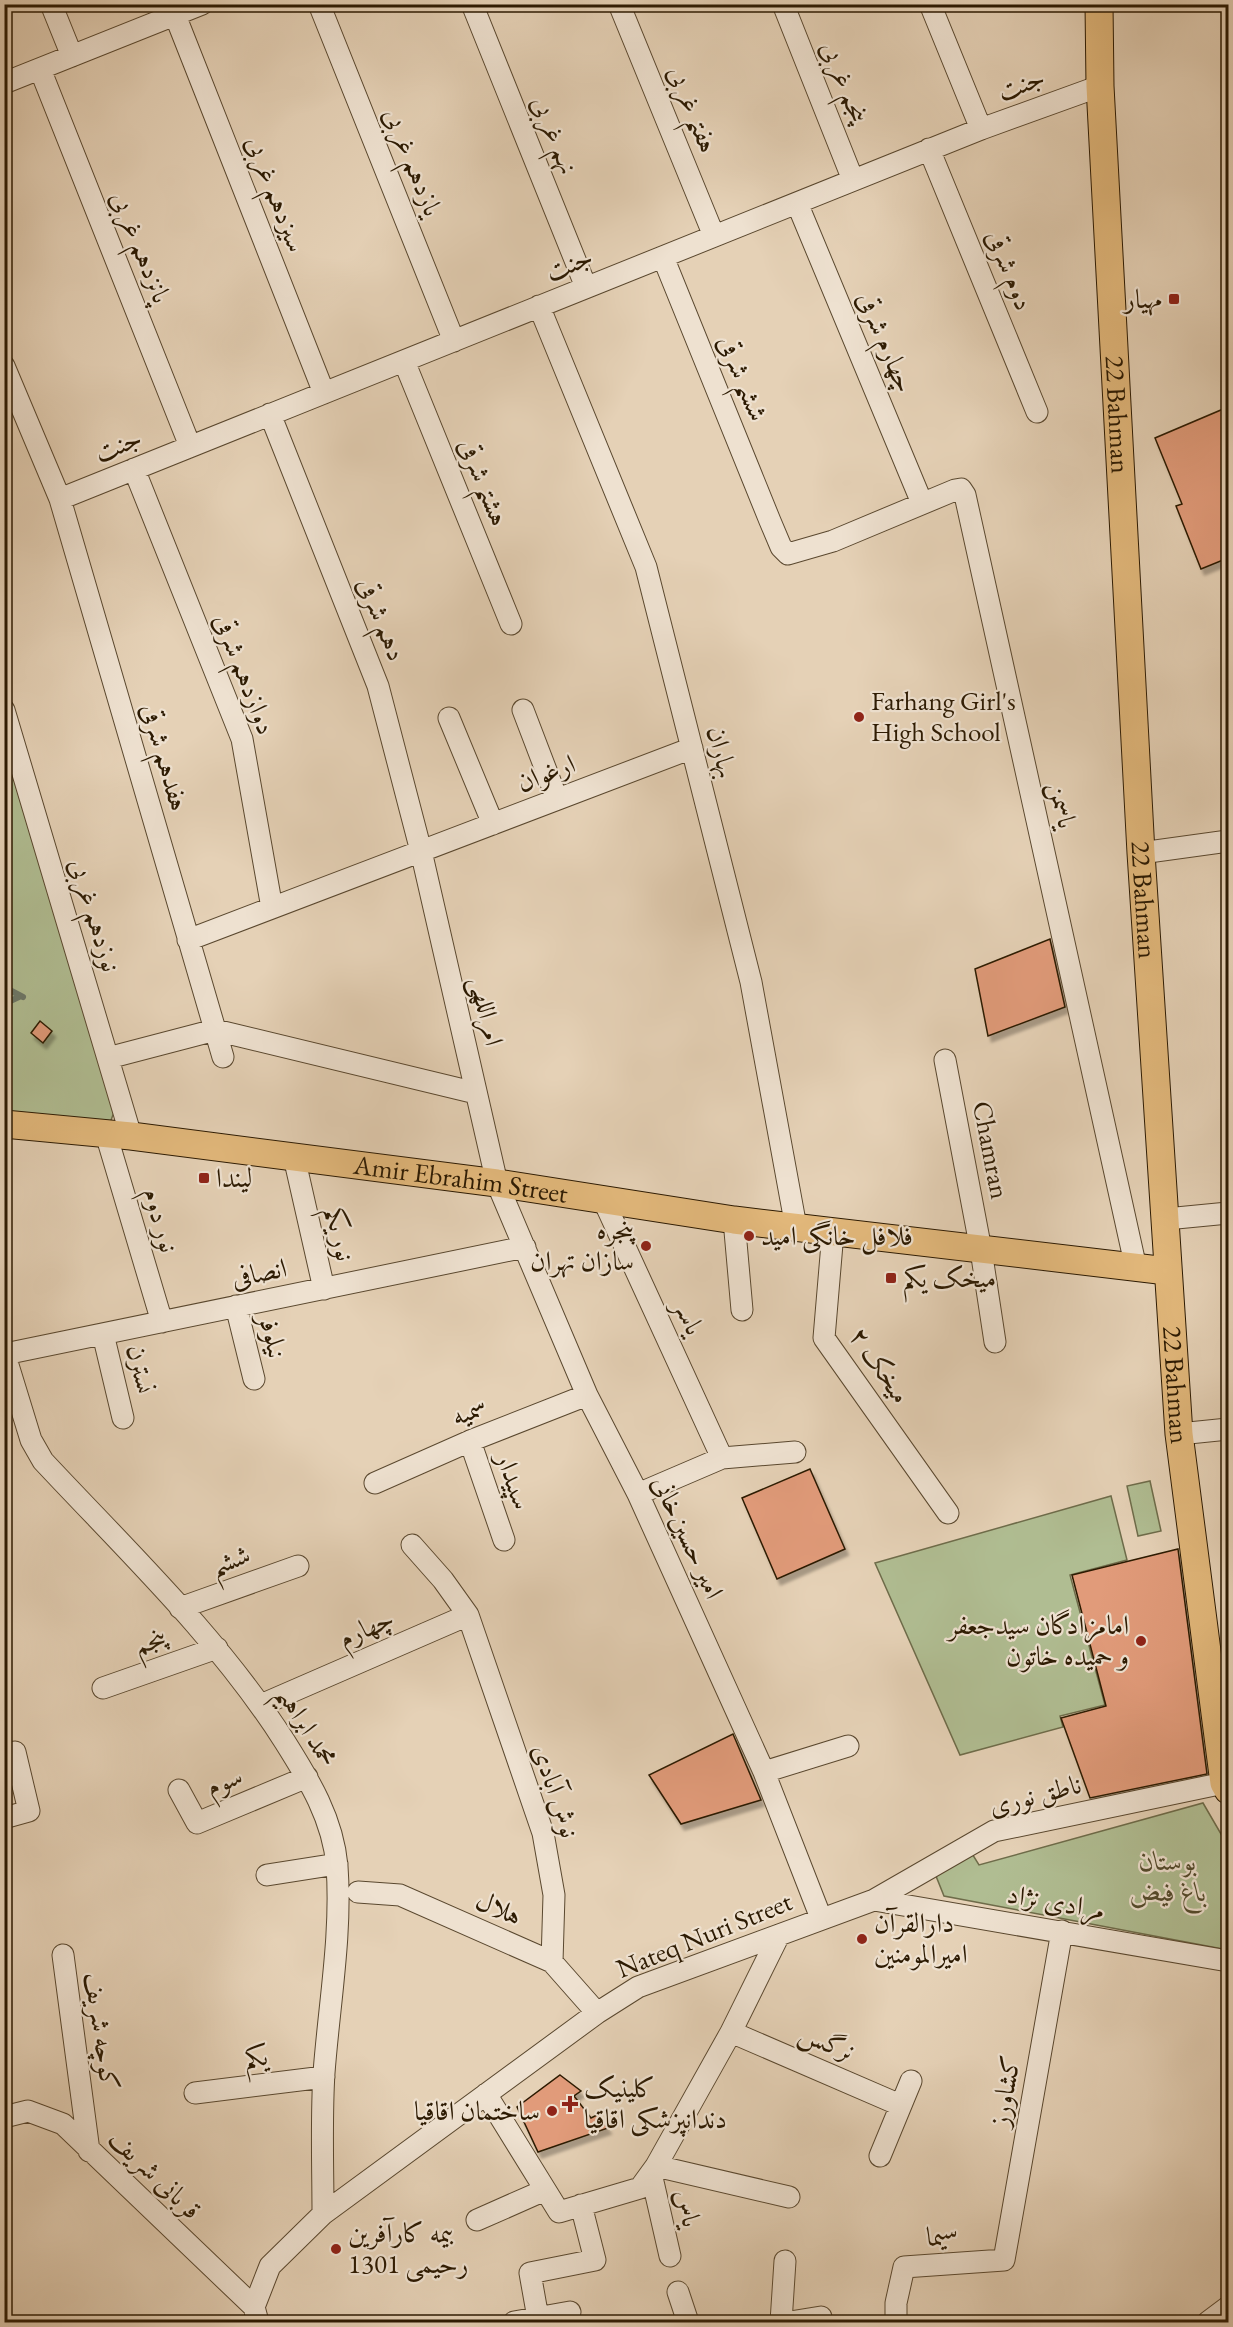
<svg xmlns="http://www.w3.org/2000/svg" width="1233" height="2327" viewBox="0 0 1233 2327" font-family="'EB Garamond',Amiri,serif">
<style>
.green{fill:#b0bd92;stroke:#6e6c4a;stroke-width:1.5}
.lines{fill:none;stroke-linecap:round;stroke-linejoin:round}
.stream{stroke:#6c7869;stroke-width:6}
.building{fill:#e19b7a;stroke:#2c1a02;stroke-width:1.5;filter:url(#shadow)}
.minor-casing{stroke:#5a482f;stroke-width:23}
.major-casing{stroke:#2c1a02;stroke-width:29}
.minor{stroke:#eee1d0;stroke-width:21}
.major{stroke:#e2b87b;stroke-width:27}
.poi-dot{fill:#8f2418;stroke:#eee1d0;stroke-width:2}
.labels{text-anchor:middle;stroke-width:4.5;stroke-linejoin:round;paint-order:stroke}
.street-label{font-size:27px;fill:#2c1a02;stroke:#eee1d0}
.poi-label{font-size:27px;fill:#2c1a02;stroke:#eee1d0;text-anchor:start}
.park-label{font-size:27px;font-style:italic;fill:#544b2d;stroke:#eee1d0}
</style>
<defs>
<filter id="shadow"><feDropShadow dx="3.5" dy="6" stdDeviation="1.5" flood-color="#0004"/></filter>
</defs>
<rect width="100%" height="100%" fill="#e5d1b6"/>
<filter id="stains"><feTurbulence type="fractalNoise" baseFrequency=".00333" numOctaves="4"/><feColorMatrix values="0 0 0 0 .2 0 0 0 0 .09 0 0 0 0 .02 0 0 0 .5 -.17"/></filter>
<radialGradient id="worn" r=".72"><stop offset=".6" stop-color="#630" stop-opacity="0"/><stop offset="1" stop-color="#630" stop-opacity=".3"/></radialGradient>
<path class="green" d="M 4,746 L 114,1112 L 110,1123 L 5,1113 Z
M 1150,1481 L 1161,1531 L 1138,1536 L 1127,1486 Z
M 1111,1496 L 1127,1560 L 1070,1575 L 1105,1705 L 1060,1716 L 1063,1727 L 960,1755 L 875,1563 Z
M 1203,1803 L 1228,1846 L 1228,1950 L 944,1896 L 934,1871 L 971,1852 L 979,1865 Z"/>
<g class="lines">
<path class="stream" d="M 4,987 L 23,997
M 4,1004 L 21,996"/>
</g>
<path class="building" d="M 1228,407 L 1228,558 L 1201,569 L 1176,506 L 1182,504 L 1155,438 Z
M 1050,939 L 1065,1007 L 988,1036 L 975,969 Z
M 40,1021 L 52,1031 L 43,1043 L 31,1033 Z
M 810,1469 L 845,1549 L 777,1579 L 742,1498 Z
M 1178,1549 L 1207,1774 L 1090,1798 L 1061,1718 L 1106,1706 L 1072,1575 Z
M 733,1734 L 761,1800 L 681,1824 L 649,1775 Z
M 560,2075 L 581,2091 L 574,2096 L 591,2118 L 597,2115 L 608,2128 L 538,2152 L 517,2107 Z"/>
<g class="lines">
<defs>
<path id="minor" d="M 51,4 L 72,56
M 319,4 L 454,341
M 472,4 L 586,287
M 619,4 L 714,236
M 783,4 L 853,180
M 930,4 L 981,129
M 175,15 L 324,393
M 40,69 L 190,446
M 4,83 L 202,4
M 929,149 L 1037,412
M 797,203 L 922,503
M 663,257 L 770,521 L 781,547 L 788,554 L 833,541 L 955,490 L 961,489 L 965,495 L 1136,1268
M 539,306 L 646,567 L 751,982 L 796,1227
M 404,361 L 511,624
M 4,366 L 60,499 L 223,1057
M 270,414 L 378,686 L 421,851 L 497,1183 L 587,1395 L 638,1494 L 764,1772 L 821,1918
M 134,469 L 242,739 L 272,908
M 60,499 L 981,129 L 1100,86
M 4,710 L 131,1136
M 523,710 L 557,799
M 449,718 L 493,824
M 1141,853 L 1228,841
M 188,940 L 692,748
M 108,1058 L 215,1030 L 476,1093
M 945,1060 L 981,1250 L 995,1342
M 106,1134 L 162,1322
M 294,1157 L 324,1289
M 603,1199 L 722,1458
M 1166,1219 L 1228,1213
M 734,1220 L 742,1310
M 833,1232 L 824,1338 L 948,1513
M 236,1306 L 254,1379
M 103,1334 L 123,1418
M 4,1352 L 31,1440 L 43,1461 C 127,1551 218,1637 285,1742 C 309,1780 333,1819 337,1866 C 342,1934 329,2005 324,2073 C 321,2120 323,2167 323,2214
M 5,1354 L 525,1247
M 1179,1434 L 1228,1429
M 470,1441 L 504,1540
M 375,1483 L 470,1441 L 587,1395
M 638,1494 L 722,1458 L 795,1452
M 412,1545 L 443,1580 L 468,1615
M 180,1608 L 298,1566
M 103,1688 L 217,1648
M 261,1705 L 468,1615 L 543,1833 L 554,1895 L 552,1962
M 764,1772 L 848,1746
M 179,1790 L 197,1823 L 307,1777
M 4,1818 L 29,1811 L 15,1752
M 267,1875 L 337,1864
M 358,1892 L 400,1895 L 552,1962 L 597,2013
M 874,1900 L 1228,1961
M 63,1955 L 89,2151
M 731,2032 L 900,2105
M 195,2093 L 324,2077
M 486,2094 L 559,2212 L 640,2188 L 656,2166 L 731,2032 L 779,1935
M 4,2117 L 28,2111 L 63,2124 L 254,2307
M 880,2156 L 911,2081
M 656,2166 L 789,2197
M 651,2173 L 670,2256
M 477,2220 L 545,2190
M 678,2292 L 688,2322
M 538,2318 L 530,2273 L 595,2260 L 581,2205
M 258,2322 L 254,2307 L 270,2266 L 323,2214 L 597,2013 L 638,1987 L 874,1900 L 994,1831 L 1224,1783
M 514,2322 L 570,2312
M 781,2322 L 785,2261
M 790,2322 L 821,2317 L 822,2322
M 896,2322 L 896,2303 L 904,2267 L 1004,2260 L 1062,1931
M 1208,2322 L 1228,2307"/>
<g id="major">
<path id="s1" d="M 1099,4 L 1100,86 L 1141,853 L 1179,1434 L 1224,1783 L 1228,1790"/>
<path id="s2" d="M 4,1124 L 131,1136 L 497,1183 L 734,1220 L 1167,1271"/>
</g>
</defs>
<use href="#minor" class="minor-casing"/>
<use href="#major" class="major-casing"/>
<use href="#minor" class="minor"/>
<use href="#major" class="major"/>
</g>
<g class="poi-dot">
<rect x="1168" y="293" width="12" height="12" rx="3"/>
<circle cx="859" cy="717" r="6"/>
<rect x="198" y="1172" width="12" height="12" rx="3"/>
<circle cx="749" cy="1236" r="6"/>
<circle cx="646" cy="1246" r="6"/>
<rect x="885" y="1272" width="12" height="12" rx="3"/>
<circle cx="1141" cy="1641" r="6"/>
<circle cx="862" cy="1939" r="6"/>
<path d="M567 2095h6v6h6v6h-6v6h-6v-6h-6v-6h6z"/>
<circle cx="552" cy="2111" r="6"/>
<circle cx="336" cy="2249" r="6"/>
</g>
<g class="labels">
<g class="street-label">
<text transform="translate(845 82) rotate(68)" y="9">پنجم غربی</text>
<text transform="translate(1021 84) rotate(-20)" y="9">جنت</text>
<text transform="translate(693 109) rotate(68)" y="9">هفتم غربی</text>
<text transform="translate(555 135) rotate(68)" y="9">نهم غربی</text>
<text transform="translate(413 162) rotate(68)" y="9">یازدهم غربی</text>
<text transform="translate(276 194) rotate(69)" y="9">سیزدهم غربی</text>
<text transform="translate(141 247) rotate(68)" y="9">پانزدهم غربی</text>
<text transform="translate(569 264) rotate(-22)" y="9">جنت</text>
<text transform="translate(1010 270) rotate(68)" y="9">دوم شرقی</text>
<text transform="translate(886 342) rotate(67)" y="9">چهارم شرقی</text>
<text transform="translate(743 378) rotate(68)" y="9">ششم شرقی</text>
<text dy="9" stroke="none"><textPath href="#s1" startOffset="411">22 Bahman</textPath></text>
<text transform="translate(118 445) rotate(-22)" y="9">جنت</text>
<text transform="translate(484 482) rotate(68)" y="9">هشتم شرقی</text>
<text transform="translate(382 619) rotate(68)" y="9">دهم شرقی</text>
<text transform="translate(245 674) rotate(69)" y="9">دوازدهم شرقی</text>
<text transform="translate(722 752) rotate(76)" y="9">بهاران</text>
<text transform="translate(165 757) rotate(74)" y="9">هفدهم شرقی</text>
<text transform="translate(546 773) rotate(-21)" y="9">ارغوان</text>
<text transform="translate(1063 805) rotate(78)" y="9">یاسمن</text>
<text dy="9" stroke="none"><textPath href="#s1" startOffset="897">22 Bahman</textPath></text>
<text transform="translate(95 915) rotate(73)" y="9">نوزدهم غربی</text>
<text transform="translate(487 1011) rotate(77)" y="9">امراللهی</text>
<text transform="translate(991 1150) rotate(79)" y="9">Chamran</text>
<text dy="9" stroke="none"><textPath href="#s2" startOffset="460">Amir Ebrahim Street</textPath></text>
<text transform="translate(161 1220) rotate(74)" y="9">نور دوم</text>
<text transform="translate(340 1234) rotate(77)" y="9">نور یکم</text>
<text transform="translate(259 1273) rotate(-12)" y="9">انصافی</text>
<text transform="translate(689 1317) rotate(65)" y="9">یاسر</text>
<text transform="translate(273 1336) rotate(76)" y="9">نیلوفر</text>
<text transform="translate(880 1365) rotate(56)" y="9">میخک ۲</text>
<text transform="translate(141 1369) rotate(77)" y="9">نسترن</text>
<text dy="9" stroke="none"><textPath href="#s1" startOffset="1383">22 Bahman</textPath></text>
<text transform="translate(469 1411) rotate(-22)" y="9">سمیه</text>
<text transform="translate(514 1481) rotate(71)" y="9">سپیدار</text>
<text transform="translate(688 1537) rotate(65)" y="9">امیر حسین‌خانی</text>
<text transform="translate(230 1560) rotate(-20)" y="9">ششم</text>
<text transform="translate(366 1628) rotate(-24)" y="9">چهارم</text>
<text transform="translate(150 1641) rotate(-19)" y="9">پنجم</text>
<text transform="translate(307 1726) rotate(58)" y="9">محمد ابراهیم</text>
<text transform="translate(224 1781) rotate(-22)" y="9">سوم</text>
<text transform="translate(556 1791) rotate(72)" y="9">نوش آبادی</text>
<text transform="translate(1035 1795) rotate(-14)" y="9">ناطق نوری</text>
<text transform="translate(1056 1902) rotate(10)" y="9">مرادی نژاد</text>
<text transform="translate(499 1908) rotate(24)" y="9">هلال</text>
<text transform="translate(704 1935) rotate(-22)" y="9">Nateq Nuri Street</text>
<text transform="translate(102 2031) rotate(82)" y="9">کوچه شریف</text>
<text transform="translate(827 2042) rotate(23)" y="9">نرگس</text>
<text transform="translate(256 2057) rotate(-7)" y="9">یکم</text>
<text transform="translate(1005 2091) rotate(-80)" y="9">کشاورز</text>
<text transform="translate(155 2174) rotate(44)" y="9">قربانی شریف</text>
<text transform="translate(688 2208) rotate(77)" y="9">یاس</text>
<text transform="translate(942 2236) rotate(-4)" y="9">سیما</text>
</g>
<g class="poi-label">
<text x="1162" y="308" text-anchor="end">مهیار</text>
<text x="871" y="710">Farhang Girl's<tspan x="871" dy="31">High School</tspan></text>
<text x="216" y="1187">لیندا</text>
<text x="634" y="1239" text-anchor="end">پنجره<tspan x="634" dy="31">سازان تهران</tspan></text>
<text x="761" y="1245">فلافل خانگی امید</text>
<text x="903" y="1287">میخک یکم</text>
<text x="1129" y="1634" text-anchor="end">امامزادگان سیدجعفر<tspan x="1129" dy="31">و حمیده خاتون</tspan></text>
<text x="874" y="1932">دارالقرآن<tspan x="874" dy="31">امیرالمومنین</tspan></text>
<text x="584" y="2097">کلینیک<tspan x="584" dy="31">دندانپزشکی اقاقیا</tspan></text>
<text x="540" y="2120" text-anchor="end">ساختمان اقاقیا</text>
<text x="348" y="2242">بیمه کارآفرین<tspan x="348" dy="31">1301 رحیمی</tspan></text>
</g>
<g class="park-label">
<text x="1168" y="1870">بوستان<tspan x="1168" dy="31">باغ فیض</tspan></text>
</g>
</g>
<rect width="1233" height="2327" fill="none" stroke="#e5d1b6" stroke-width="24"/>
<rect x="6" y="6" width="1221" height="2315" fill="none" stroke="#2c1a02" stroke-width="3"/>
<rect x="12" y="12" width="1209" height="2303" fill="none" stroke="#2c1a02" stroke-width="1.5"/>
<rect width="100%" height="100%" filter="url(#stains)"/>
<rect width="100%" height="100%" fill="url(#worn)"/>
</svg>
